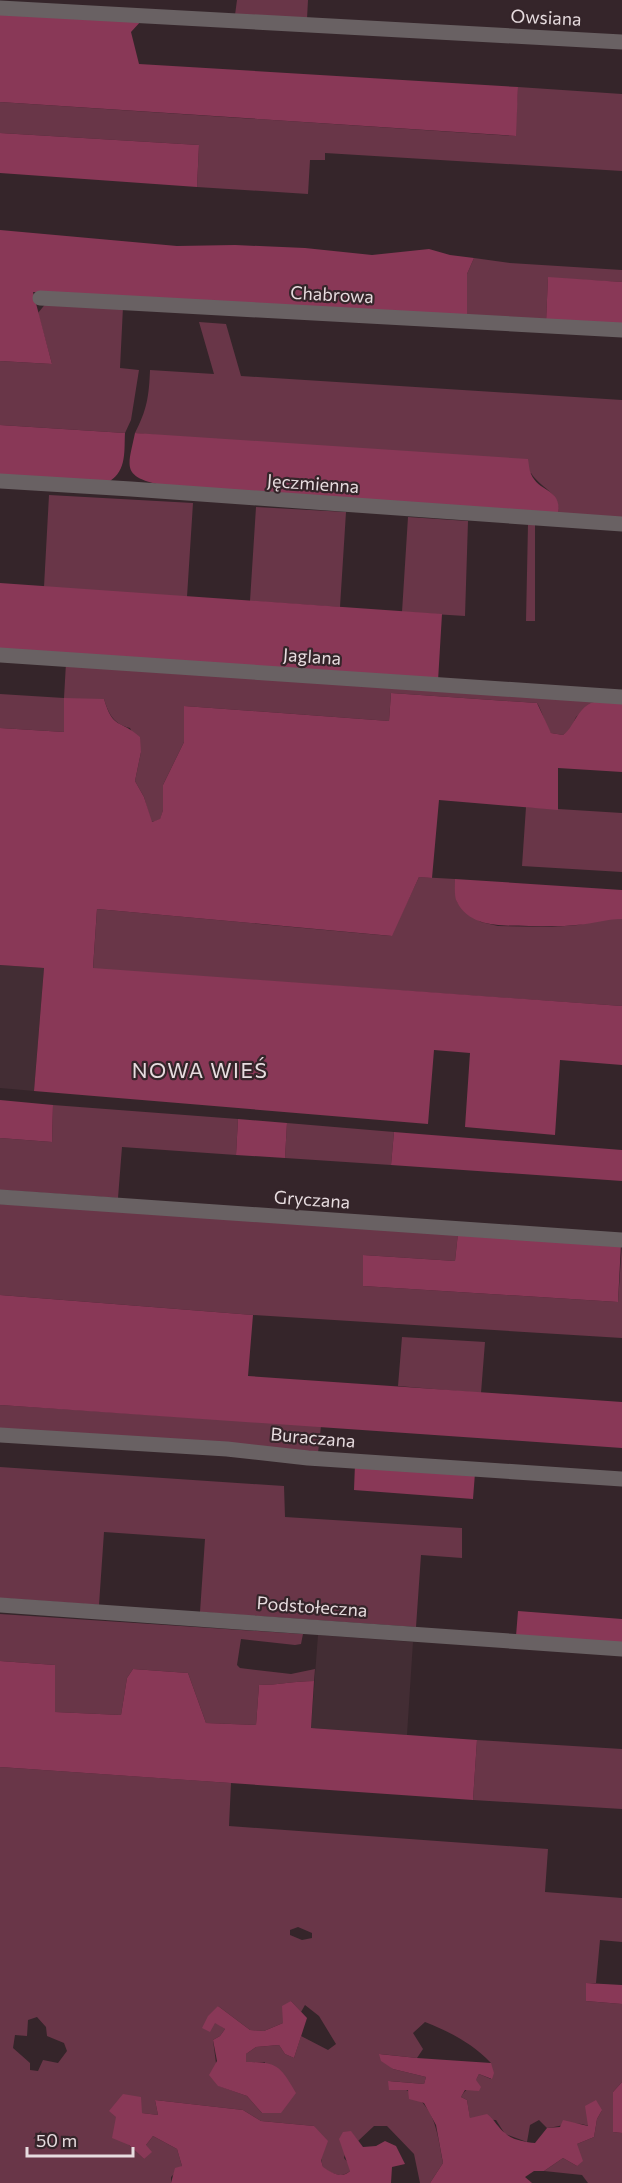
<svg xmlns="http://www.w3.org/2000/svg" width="622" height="2183" viewBox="0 0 622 2183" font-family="Commissioner,sans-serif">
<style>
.built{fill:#432d34}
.green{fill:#693648;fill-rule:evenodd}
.forest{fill:#893857}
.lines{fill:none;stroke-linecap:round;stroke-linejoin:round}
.minor{stroke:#696163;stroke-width:15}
.labels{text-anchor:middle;stroke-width:4.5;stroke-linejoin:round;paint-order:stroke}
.street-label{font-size:18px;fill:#e7dcdf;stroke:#35252a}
.quarter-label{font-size:21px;letter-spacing:1.5px;fill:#e7dcdf;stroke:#35252a}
</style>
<rect width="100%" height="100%" fill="#35252a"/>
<path class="built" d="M 0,965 L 44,968 L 34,1091 L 0,1088 Z
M 318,1635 L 413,1642 L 407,1735 L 311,1728 Z"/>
<path class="green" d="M 237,0 L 308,0 L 307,19 L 235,15 Z
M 518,87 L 622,94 L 622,171 L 325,153 L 325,160 L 310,160 L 308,194 L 197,187 L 199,145 L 0,133 L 0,102 L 515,136 Z
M 474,258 L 510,263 L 622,270 L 622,282 L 548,278 L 546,322 L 467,317 L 467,274 Z
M 47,302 L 123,307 L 120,368 L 139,370 L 131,420 L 125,433 L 0,425 L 0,361 L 52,364 L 38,313 Z
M 199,322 L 226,324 L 241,376 L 622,400 L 622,519 L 558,515 C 562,493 541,489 531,473 L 135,433 C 147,410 149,396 150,370 L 214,374 Z
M 49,495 L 193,503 L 187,597 L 44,587 Z
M 256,507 L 346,512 L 340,607 L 250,601 Z
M 408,517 L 468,521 L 465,616 L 402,612 Z
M 528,524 L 535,524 L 535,621 L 526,621 Z
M 66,663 L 597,699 L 576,717 L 570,730 L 563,735 L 551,733 C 544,724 543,712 537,703 L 391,693 L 389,721 L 184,706 L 184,742 L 163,785 L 163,810 L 160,820 L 151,822 L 144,797 L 135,781 L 141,752 L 130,728 C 114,724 109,715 104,699 L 64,699 L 64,732 L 0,728 L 0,694 L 64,698 Z
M 526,807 L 622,813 L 622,872 L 522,866 Z
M 419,877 L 455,879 L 457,902 L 468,914 L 481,922 L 498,926 L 552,927 L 578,925 L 606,919 L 622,919 L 622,1006 L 93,969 L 97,909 L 391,936 Z
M 53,1105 L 238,1119 L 236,1155 L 122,1147 L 118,1198 L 0,1190 L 0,1138 L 52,1142 Z
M 287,1123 L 394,1132 L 391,1165 L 285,1158 Z
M 0,1204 L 458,1233 L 455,1261 L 363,1255 L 363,1286 L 618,1302 L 622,1244 L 622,1338 L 253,1315 L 0,1295 Z
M 402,1337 L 485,1342 L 481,1393 L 398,1386 Z
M 0,1405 L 321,1426 L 318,1453 L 0,1431 Z
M 0,1467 L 284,1486 L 285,1517 L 462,1528 L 462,1558 L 421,1555 L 416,1627 L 200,1612 L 205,1539 L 104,1532 L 99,1605 L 0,1598 Z
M 0,1614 L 303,1634 L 301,1644 L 295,1645 L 241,1639 L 237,1665 L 240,1668 L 291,1674 L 315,1669 L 314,1681 C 295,1681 278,1685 259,1685 L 256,1725 L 206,1723 L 188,1673 L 133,1669 L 127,1678 L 121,1715 L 54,1712 L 55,1665 L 0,1661 Z
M 477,1740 L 622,1749 L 622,1809 L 473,1800 Z
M 0,1767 L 231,1783 L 229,1826 L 548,1849 L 545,1892 L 622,1898 L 622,1942 L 600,1940 L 596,1983 L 587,1983 L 586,2001 L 622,2004 L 622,2082 L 613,2092 L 613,2132 L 622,2133 L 622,2183 L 588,2183 L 582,2175 L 544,2171 L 563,2158 L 577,2166 L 577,2144 L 594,2137 L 597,2119 L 602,2110 L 589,2126 C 573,2120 564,2126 547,2128 L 539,2120 L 530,2125 L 527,2142 L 505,2134 L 496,2120 L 470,2119 L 467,2100 L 461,2097 C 466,2088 475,2084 479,2074 L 491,2079 L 491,2063 C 472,2043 450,2032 425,2022 L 413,2033 L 423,2049 L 417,2058 L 380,2054 L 393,2069 L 426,2077 L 424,2084 L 389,2081 C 433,2101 435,2117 443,2163 L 430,2183 L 420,2183 L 414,2154 L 387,2126 L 374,2126 L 358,2141 L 351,2132 L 344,2158 L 350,2165 L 350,2171 C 341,2179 332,2173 323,2168 L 314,2126 L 261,2121 L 243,2110 L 155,2100 L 158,2115 L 142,2113 L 116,2117 L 129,2145 L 144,2159 L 146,2145 L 153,2136 L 177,2149 L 182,2166 L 171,2177 L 171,2183 L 0,2183 ZM 298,1927 L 312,1933 L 312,1938 L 302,1940 L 290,1935 L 290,1930 ZM 291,2001 L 301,2012 L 305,2005 L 319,2016 L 336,2044 L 328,2050 L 301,2036 L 294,2058 L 285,2054 L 279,2045 L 256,2047 L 246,2054 L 245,2062 L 265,2062 L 262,2113 L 247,2096 L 219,2086 L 213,2040 L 220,2036 L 225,2029 L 215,2022 L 218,2006 L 250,2030 L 264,2031 L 283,2023 ZM 37,2017 L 46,2027 L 47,2036 L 64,2043 L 67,2051 L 58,2063 L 43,2060 L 38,2071 L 30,2070 L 30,2063 L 13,2048 L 15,2035 L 27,2036 L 28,2020 Z"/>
<path class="forest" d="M 0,12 L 142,20 L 131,32 L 139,64 L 518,87 L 516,136 L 0,102 Z
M 0,133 L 199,145 L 197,187 L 0,173 Z
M 0,230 L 177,246 L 235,245 L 305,248 L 372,255 L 429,249 L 450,255 L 474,258 L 467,274 L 467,317 L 33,292 L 52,364 L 0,361 Z
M 548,277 L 622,282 L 622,326 L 546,322 Z
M 0,425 L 125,433 C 124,450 127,470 110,481 L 0,479 Z
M 135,433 L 528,459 C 529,464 529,470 531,474 C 539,493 563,488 558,515 L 160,485 C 121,476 128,467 135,433 Z
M 0,583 L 442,614 L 438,681 L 0,652 Z
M 391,693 L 537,703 L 551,733 L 563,735 C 571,729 572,723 578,715 C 590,697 603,700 622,701 L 622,772 L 558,768 L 558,810 L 439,800 L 432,878 L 419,877 L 392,936 L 97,909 L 93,968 L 622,1006 L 622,1065 L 560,1060 L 555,1135 L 465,1127 L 470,1053 L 434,1050 L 428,1124 L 34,1091 L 44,968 L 0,965 L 0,728 L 64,732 L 64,698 L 104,699 C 113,730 120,719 140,737 L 141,752 L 135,781 L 144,797 L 152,822 L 160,819 L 163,810 L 163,785 L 184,742 L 184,706 L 389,721 Z
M 455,879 L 622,890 L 622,919 C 606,919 592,924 576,925 C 560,927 545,926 529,926 C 504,925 471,929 457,902 C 454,897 455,886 455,879 Z
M 0,1100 L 53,1105 L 52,1142 L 0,1138 Z
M 238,1119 L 287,1123 L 285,1158 L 236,1155 Z
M 394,1132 L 622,1150 L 622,1181 L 391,1165 Z
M 458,1233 L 621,1244 L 618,1302 L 363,1286 L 363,1255 L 455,1261 Z
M 0,1295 L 253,1315 L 248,1376 L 622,1402 L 622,1448 L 0,1405 Z
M 355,1464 L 475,1473 L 473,1499 L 354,1490 Z
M 518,1611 L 622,1619 L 622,1644 L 516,1636 Z
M 0,1661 L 55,1665 L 55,1712 L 121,1715 L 127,1678 L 133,1669 L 188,1673 L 206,1723 L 256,1725 L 259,1685 C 278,1685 295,1681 314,1681 L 311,1728 L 477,1740 L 473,1800 L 0,1767 Z
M 586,1983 L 622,1985 L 622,2004 L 586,2001 Z
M 291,2001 L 307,2018 L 294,2058 L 285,2054 L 279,2045 L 256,2047 L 246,2054 L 246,2062 C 278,2062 280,2066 296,2093 L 281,2113 L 262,2113 L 247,2096 L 218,2086 L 209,2075 L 217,2061 L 213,2040 L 220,2036 L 225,2029 L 215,2023 L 210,2032 L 202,2028 L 208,2016 L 218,2006 L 250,2030 L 264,2031 L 283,2023 L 282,2006 Z
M 379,2054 L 417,2058 L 491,2063 L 494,2073 L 492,2079 L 479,2074 L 476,2080 L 481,2087 L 479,2091 L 465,2090 L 461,2097 L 467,2100 L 470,2118 L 487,2114 C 495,2120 498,2128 505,2133 C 512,2140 525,2142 535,2143 L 547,2128 L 560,2127 L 563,2120 L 588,2126 L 585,2106 L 596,2100 L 602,2110 L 597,2119 L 594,2137 L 577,2144 L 583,2161 L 577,2166 L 563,2158 L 544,2171 L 534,2171 L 525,2177 L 532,2183 L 430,2183 L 443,2163 L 436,2125 L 424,2103 L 409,2099 L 408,2090 L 389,2090 L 388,2081 L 424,2084 L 426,2077 L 393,2069 L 381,2061 Z
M 622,2082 L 622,2133 L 613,2132 L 613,2092 Z
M 123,2094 L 141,2097 L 142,2113 L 158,2115 L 155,2100 L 243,2110 L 261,2121 L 314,2126 L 328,2141 L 321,2160 L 323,2167 C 332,2173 342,2179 350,2171 L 339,2139 L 343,2132 L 351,2131 L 363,2147 L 376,2146 L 385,2141 L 396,2146 L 405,2164 L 392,2167 L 391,2183 L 171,2183 L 175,2168 L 182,2166 L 177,2149 L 153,2136 L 146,2145 L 152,2152 L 144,2159 L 129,2145 L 112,2138 L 116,2117 L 109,2111 Z"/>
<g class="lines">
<path class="minor" d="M 0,8 L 622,42
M 40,298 L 622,330
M 0,481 L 131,489 L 622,524
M 0,655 L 622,697
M 0,1197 L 622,1240
M 0,1435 L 227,1449 L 308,1458 L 622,1479
M 0,1605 L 622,1649"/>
</g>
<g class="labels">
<g class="street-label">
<text transform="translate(546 18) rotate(3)" y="6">Owsiana</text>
<text transform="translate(332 295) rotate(3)" y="6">Chabrowa</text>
<text transform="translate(313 484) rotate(4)" y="6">Jęczmienna</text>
<text transform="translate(312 657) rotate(4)" y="6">Jaglana</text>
<text transform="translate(312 1200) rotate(4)" y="6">Gryczana</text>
<text transform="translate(313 1438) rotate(5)" y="6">Buraczana</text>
<text transform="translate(312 1607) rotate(4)" y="6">Podstołeczna</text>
</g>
<g class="quarter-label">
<text x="200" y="1078">NOWA WIEŚ</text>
</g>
</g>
<path d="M27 2147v9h106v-9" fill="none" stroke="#e7dcdf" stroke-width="3"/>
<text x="36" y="2147" font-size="18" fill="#e7dcdf" stroke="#35252a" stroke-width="4.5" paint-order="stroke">50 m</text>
</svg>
